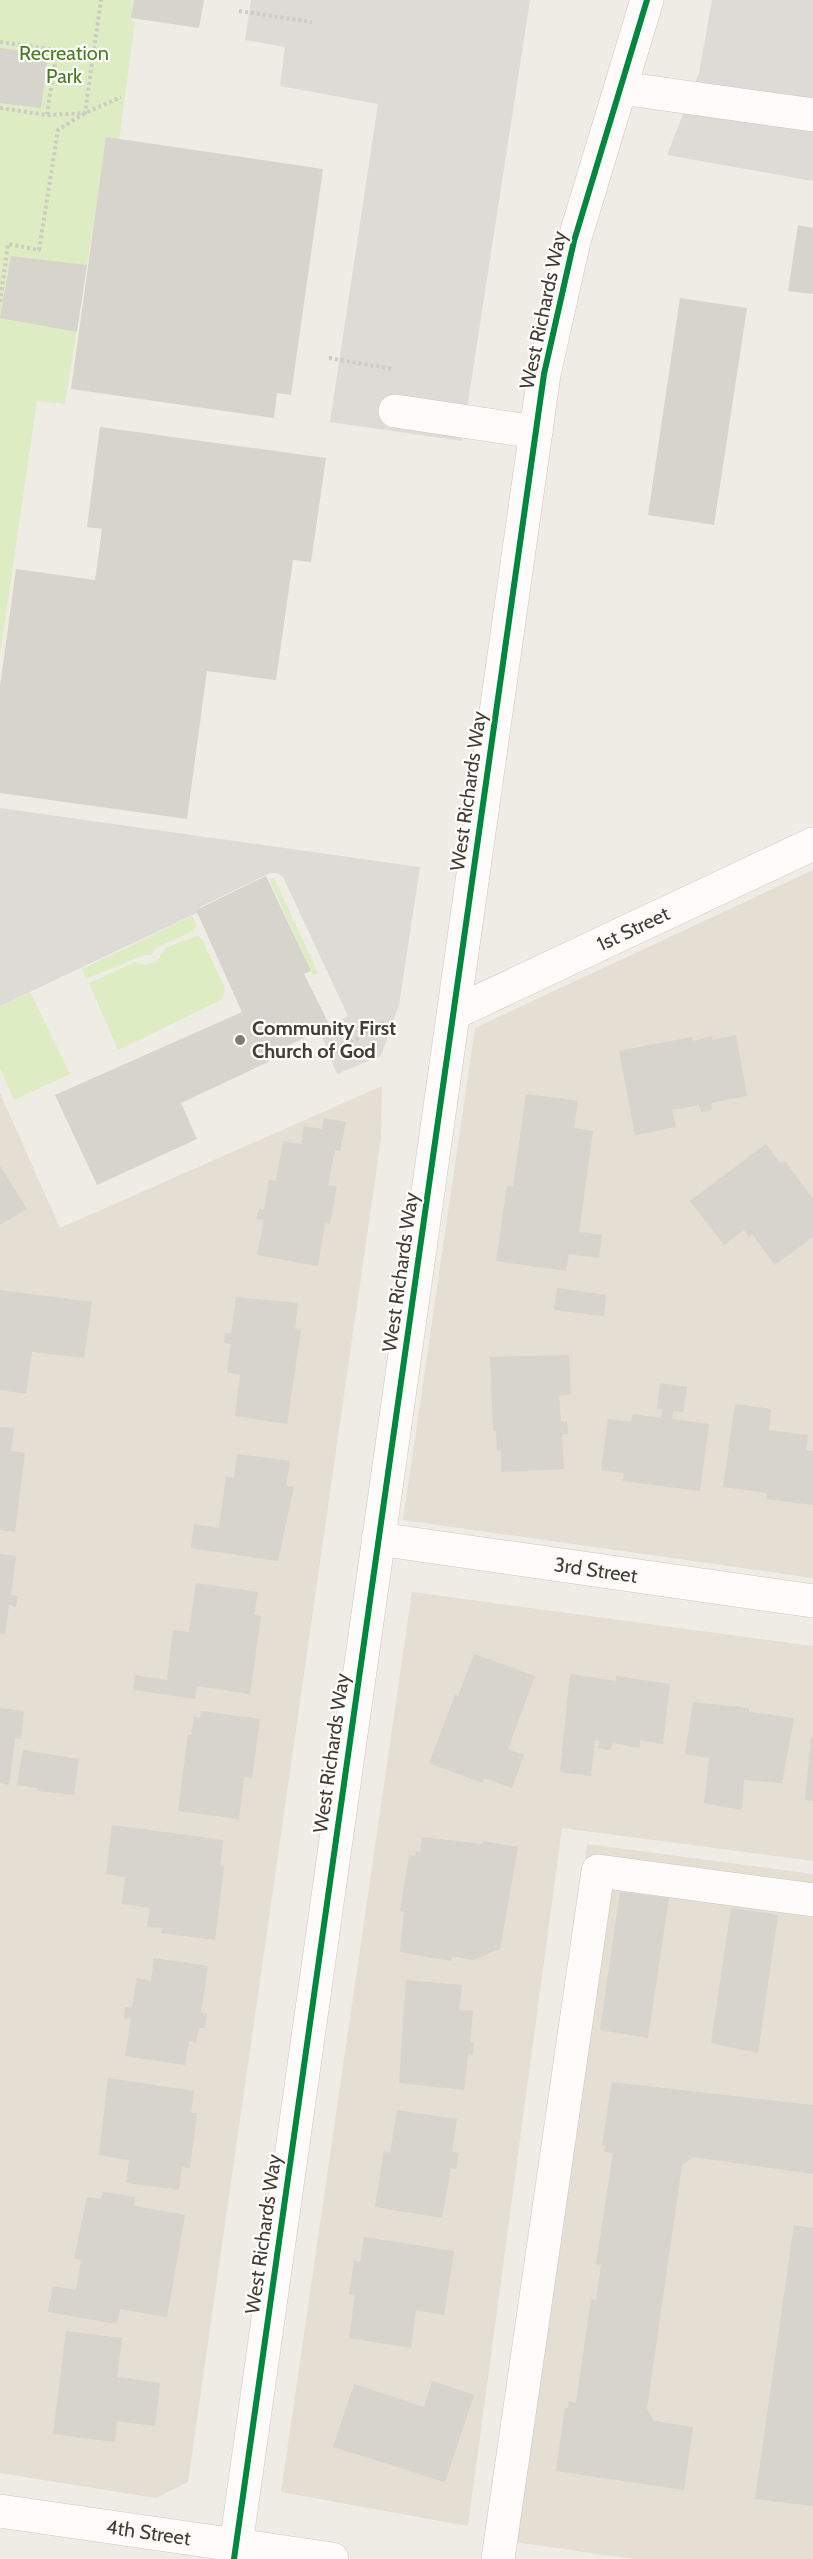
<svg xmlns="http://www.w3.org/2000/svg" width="813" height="2559" viewBox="0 0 813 2559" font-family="Cabin,sans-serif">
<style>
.residential{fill:#e4ded3}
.green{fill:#deecc3}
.parking{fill:#dedbd6}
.building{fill:#d7d3cd}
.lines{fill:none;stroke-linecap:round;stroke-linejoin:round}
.minor-casing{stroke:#cbc8c2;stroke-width:34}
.path{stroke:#cecac5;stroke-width:4;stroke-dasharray:3 3;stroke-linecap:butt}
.minor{stroke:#fdfcfb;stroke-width:33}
.cycleway-casing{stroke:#fff;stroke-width:10}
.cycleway{stroke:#00873e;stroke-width:6}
.poi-dot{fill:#807a71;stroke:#fff;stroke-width:2}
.labels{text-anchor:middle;stroke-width:4.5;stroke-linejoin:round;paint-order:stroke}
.park-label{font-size:20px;fill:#477c20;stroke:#fff}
.street-label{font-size:20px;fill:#453d32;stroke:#fff}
.poi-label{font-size:20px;font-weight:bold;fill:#453d32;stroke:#fff;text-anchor:start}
</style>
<rect width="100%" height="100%" fill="#efece6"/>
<path class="residential" d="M 813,870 L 813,1578 L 403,1520 L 475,1028 Z
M 382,1086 L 381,1138 L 188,2482 L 156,2498 L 0,2473 L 0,1093 L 60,1228 Z
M 412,1592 L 813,1646 L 813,1861 L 562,1828 L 468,2526 L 281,2492 Z
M 587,1844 L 813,1874 L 813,2559 L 633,2559 L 494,2539 Z"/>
<path class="green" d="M 0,0 L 134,0 L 131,21 L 135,22 L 119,141 L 107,140 L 65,404 L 37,401 L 0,655 Z
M 274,878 L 318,973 L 313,975 L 269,879 Z
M 192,916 L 197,925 L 193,931 L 156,948 L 151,955 L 144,955 L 86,979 L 82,969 Z
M 198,935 L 203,941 L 224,986 L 225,992 L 221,1000 L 118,1050 L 89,983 L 135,962 L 145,965 L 157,961 L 166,948 Z
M 30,992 L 70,1074 L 14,1100 L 0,1068 L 0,1006 Z"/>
<path class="parking" d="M 251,0 L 530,0 L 462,441 L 330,422 L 378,104 L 280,86 L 285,47 L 245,40 Z
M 712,0 L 813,0 L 813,181 L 667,155 L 699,73 Z
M 0,808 L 420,867 L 399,1005 L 381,1056 L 337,1074 L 321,1033 L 329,1029 L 327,1026 L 348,1016 L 283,877 L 277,873 L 270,873 L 200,907 L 201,911 L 0,1006 Z"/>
<path class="building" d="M 134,0 L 204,0 L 199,28 L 131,18 Z
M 0,48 L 48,55 L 41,108 L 0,103 Z
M 106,137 L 323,169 L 291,395 L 277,393 L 274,418 L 71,389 Z
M 798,225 L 813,228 L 813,294 L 788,291 Z
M 11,256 L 87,265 L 77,332 L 0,318 Z
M 680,298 L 747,308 L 714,525 L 648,515 Z
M 100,427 L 326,458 L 311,562 L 293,560 L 276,680 L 207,671 L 187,819 L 0,793 L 0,686 L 16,569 L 95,580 L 102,529 L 87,527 Z
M 266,876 L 311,971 L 304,974 L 330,1026 L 270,1054 L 268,1062 L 181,1103 L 197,1139 L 97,1185 L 55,1095 L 242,1012 L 196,910 Z
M 736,1035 L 747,1096 L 711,1103 L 712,1110 L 701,1112 L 699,1105 L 672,1110 L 676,1127 L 635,1135 L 619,1051 L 692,1037 L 693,1041 L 712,1036 L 712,1040 Z
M 526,1094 L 578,1101 L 574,1128 L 593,1131 L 579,1232 L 602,1235 L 599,1258 L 569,1254 L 566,1271 L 496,1261 L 507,1186 L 513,1187 Z
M 324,1118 L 346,1122 L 340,1151 L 335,1150 L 328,1185 L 337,1186 L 330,1224 L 325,1223 L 318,1266 L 257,1255 L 264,1220 L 256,1219 L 259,1209 L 264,1210 L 269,1180 L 276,1181 L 283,1141 L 301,1144 L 304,1126 L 322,1129 Z
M 766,1144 L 780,1163 L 785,1161 L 813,1199 L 813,1237 L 775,1265 L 752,1234 L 749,1237 L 744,1230 L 724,1245 L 690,1201 Z
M 0,1166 L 27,1209 L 0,1225 Z
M 557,1288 L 606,1295 L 604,1316 L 554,1310 Z
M 0,1290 L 92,1302 L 84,1358 L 32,1352 L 26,1394 L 0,1390 Z
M 236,1297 L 298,1303 L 295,1329 L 301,1330 L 287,1424 L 235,1416 L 240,1375 L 227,1372 L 231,1344 L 224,1343 L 225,1333 L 231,1334 Z
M 569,1355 L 571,1394 L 559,1396 L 561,1422 L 567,1421 L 568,1434 L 562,1434 L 564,1469 L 501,1472 L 501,1450 L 497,1451 L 496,1431 L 493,1431 L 490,1357 Z
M 660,1383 L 687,1387 L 683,1412 L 673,1411 L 672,1419 L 709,1424 L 700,1491 L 623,1481 L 624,1473 L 601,1470 L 608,1419 L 631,1422 L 633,1414 L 661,1418 L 663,1410 L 657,1409 Z
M 735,1404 L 771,1409 L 769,1430 L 808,1435 L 806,1450 L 813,1451 L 813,1505 L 766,1499 L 767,1493 L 723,1487 Z
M 0,1427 L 14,1428 L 11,1451 L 25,1453 L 15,1532 L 0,1530 Z
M 237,1454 L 290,1461 L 286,1486 L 294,1487 L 278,1561 L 191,1548 L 194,1524 L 219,1528 L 226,1477 L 234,1477 Z
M 0,1554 L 16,1556 L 11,1595 L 18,1596 L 16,1607 L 9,1605 L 5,1634 L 0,1633 Z
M 196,1583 L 258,1592 L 254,1615 L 261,1616 L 250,1694 L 197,1686 L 195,1699 L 133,1690 L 135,1675 L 167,1680 L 173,1630 L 189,1632 Z
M 474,1654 L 535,1676 L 508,1749 L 524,1755 L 512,1788 L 484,1778 L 482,1783 L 429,1763 L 455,1695 L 458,1696 Z
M 570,1674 L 616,1681 L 616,1676 L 670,1684 L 663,1744 L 640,1740 L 640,1748 L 612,1743 L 611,1750 L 598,1748 L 600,1741 L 595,1740 L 591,1776 L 560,1772 Z
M 693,1702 L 749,1708 L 749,1712 L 794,1718 L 782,1783 L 744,1780 L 742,1810 L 704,1803 L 709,1758 L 685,1754 Z
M 0,1708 L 24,1711 L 21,1739 L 15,1738 L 9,1785 L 0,1783 Z
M 201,1711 L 260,1719 L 252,1778 L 244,1777 L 239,1819 L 178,1811 L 188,1735 L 191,1735 L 194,1717 L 200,1718 Z
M 811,1738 L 813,1738 L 813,1801 L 805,1800 Z
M 23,1750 L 79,1759 L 74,1795 L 37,1791 L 37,1788 L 17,1785 Z
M 112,1825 L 223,1840 L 220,1866 L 224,1866 L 215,1940 L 161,1933 L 163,1928 L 147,1927 L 150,1908 L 122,1904 L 125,1877 L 106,1874 Z
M 422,1837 L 483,1844 L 483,1841 L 518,1847 L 500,1949 L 473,1960 L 452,1956 L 451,1961 L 400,1952 L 404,1912 L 400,1911 L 409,1855 L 415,1856 L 416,1851 L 420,1852 Z
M 620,1892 L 669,1898 L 648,2038 L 600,2030 Z
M 731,1908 L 778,1915 L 758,2053 L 711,2043 Z
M 154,1958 L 208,1966 L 201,2013 L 207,2014 L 205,2028 L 199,2028 L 196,2042 L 189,2041 L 185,2065 L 125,2056 L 131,2019 L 124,2018 L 125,2007 L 132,2008 L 137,1978 L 151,1981 Z
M 406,1980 L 462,1985 L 459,2010 L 473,2011 L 470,2042 L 474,2043 L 473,2055 L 468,2054 L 464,2090 L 399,2083 Z
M 108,2078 L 194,2091 L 191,2113 L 197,2113 L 190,2168 L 182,2167 L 179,2190 L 126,2183 L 129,2160 L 99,2155 Z
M 612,2082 L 813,2105 L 813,2174 L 693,2157 L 682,2165 L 647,2409 L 654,2421 L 693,2427 L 684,2490 L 556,2471 L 565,2408 L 568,2408 L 569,2401 L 576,2403 L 591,2299 L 596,2300 L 601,2265 L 596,2264 L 613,2153 L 604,2152 L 606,2146 L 602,2145 Z
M 397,2110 L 457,2119 L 452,2152 L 459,2153 L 458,2159 L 456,2169 L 451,2168 L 442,2218 L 375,2207 L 384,2151 L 390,2153 Z
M 103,2192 L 135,2197 L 134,2206 L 185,2215 L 167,2317 L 120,2309 L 117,2324 L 48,2312 L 53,2286 L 76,2290 L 81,2260 L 74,2259 L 87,2197 L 101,2199 Z
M 794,2225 L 813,2228 L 813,2506 L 755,2499 Z
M 364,2237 L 454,2251 L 444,2315 L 416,2310 L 411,2348 L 349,2338 L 355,2295 L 349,2294 L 354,2261 L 360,2262 Z
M 66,2331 L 122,2338 L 117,2377 L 160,2383 L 155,2426 L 117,2421 L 115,2442 L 53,2434 Z
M 432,2381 L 474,2395 L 445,2482 L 333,2447 L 354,2384 L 424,2407 Z"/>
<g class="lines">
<defs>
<g id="minor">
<path d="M 621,88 L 813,115"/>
<path d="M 395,411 L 536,432"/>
<path id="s1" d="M 454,1013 L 813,844"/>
<path id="s2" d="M 378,1539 L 813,1601"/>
<path id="s3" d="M 0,2511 L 332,2559"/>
<path d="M 234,2559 L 544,374 L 574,241 L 647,0"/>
<path d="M 498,2559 L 598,1871 L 813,1900"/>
</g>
</defs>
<use href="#minor" class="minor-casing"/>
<path class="path" d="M 239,11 L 312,22
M 0,42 L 57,50 L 47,114
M 0,108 L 47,115 L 85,113 L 101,0
M 0,302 L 8,244 L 39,250 L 58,130 L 85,113 L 121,97
M 329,358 L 393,369
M 330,1055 L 386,1021"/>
<use href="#minor" class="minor"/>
<defs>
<path id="cycleway" d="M 234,2559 L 544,374 L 574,241 L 647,0"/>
</defs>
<use href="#cycleway" class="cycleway-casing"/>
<use href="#cycleway" class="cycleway"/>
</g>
<circle class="poi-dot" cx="240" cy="1040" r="6"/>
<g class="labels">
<g class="park-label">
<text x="64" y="60">Recreation<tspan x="64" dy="23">Park</tspan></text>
</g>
<g class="street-label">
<text transform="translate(543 310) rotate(-78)" y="7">West Richards Way</text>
<text transform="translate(468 791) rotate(-82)" y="7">West Richards Way</text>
<text dy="7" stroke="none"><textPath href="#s1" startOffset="198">1st Street</textPath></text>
<text transform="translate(400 1272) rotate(-82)" y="7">West Richards Way</text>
<text dy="7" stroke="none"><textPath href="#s2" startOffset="220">3rd Street</textPath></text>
<text transform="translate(331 1753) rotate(-82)" y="7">West Richards Way</text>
<text transform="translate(263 2234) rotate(-82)" y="7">West Richards Way</text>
<text dy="7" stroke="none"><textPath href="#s3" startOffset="150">4th Street</textPath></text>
</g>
<g class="poi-label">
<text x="252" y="1035">Community First<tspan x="252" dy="23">Church of God</tspan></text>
</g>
</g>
</svg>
